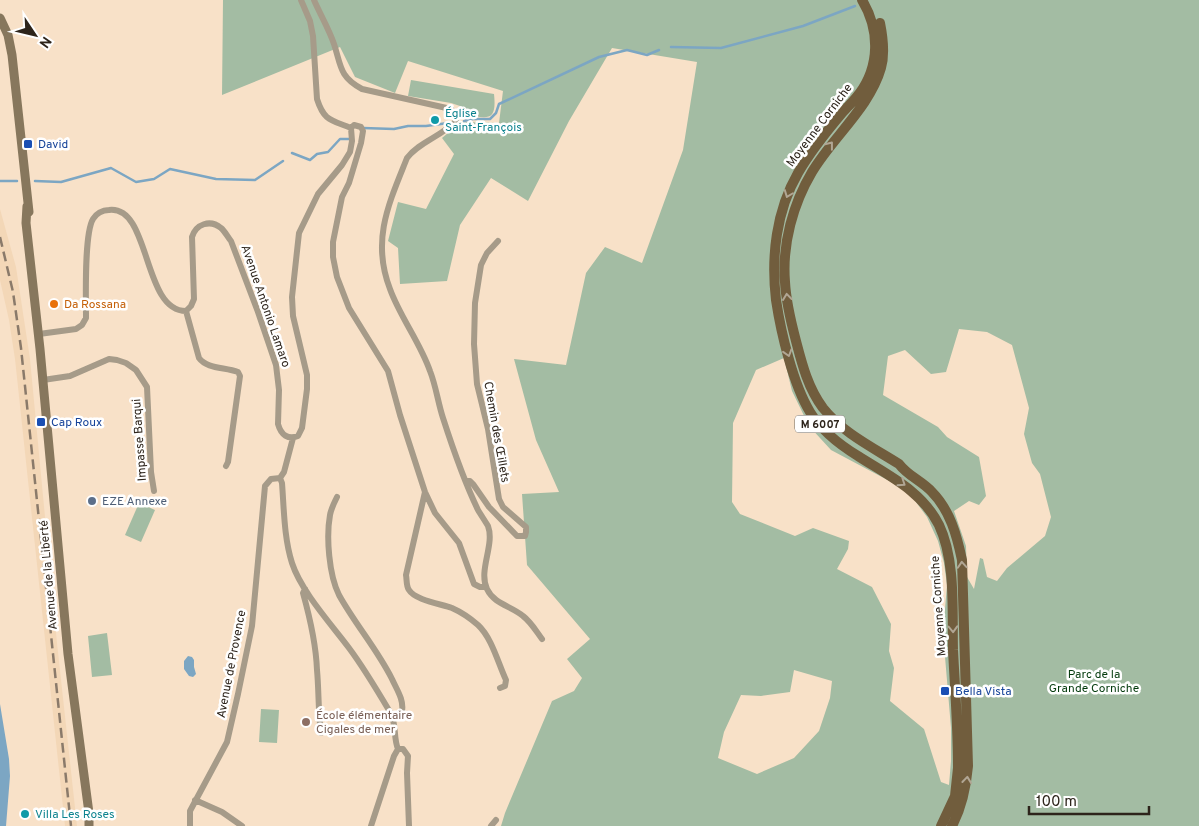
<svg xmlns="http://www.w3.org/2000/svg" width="1199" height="826" viewBox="0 0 1199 826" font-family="Overpass,sans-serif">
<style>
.built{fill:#f3d7b7}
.green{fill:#a3bca3;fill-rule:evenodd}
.water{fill:#7ca6c3}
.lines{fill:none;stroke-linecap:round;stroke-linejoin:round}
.stream{stroke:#7ca6c3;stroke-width:2.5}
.minor{stroke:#a69b89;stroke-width:6}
.secondary{stroke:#87775d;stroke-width:9}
.primary{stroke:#715d3d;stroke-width:10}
.rail{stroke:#8a7a6a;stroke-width:2.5;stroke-dasharray:10 5;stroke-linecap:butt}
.oneway{stroke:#b1a694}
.culture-dot{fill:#0f9aa8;stroke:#fff;stroke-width:2}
.transit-dot{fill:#1a4fb4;stroke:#fff;stroke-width:2}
.food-dot{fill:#e8710a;stroke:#fff;stroke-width:2}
.service-dot{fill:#5c6f8a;stroke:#fff;stroke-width:2}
.education-dot{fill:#8d6e63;stroke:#fff;stroke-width:2}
.labels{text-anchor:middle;stroke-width:5;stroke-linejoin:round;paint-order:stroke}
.shield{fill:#fff;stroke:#6c665f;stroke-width:1}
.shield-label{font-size:11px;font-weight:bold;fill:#2d241b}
.culture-label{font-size:12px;fill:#0d838f;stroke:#fff;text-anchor:start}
.street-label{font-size:12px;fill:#2d241b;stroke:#fff}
.transit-label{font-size:12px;fill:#164399;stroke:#fff;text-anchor:start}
.food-label{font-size:12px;fill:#c56008;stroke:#fff;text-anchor:start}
.service-label{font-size:12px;fill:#4e5e75;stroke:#fff;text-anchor:start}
.park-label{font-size:12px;fill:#043b0d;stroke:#fff}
.education-label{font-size:12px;fill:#785e54;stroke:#fff;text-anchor:start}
</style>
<rect width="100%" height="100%" fill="#f8e1c8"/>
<path class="built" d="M 0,209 L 16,267 L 30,359 L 57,643 L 77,826 L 65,826 L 15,359 L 9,320 L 0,280 Z"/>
<path class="green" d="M 223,0 L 1199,0 L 1199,826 L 501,826 L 505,813 L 552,701 L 574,691 L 582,678 L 567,659 L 590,639 L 527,565 L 522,494 L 559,492 L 536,440 L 514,359 L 566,365 L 586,273 L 605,247 L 642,263 L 683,150 L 697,62 L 612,48 L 569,121 L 528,201 L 491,178 L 460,225 L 447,281 L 400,284 L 398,248 L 388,241 L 398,202 L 426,209 L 454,154 L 442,138 L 461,122 L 499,123 L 503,91 L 408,61 L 395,93 L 355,77 L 340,47 L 222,95 ZM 959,329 L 987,332 L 1012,345 L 1029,408 L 1024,434 L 1032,463 L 1040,474 L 1051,517 L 1045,536 L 1007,568 L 997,581 L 987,577 L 983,559 L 980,558 L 974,589 L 967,577 L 966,546 L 954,511 L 969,501 L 979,505 L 986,496 L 979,457 L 947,437 L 938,427 L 883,395 L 888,356 L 905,350 L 931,374 L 946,372 ZM 784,358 L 792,391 L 809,426 L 831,450 L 895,484 L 910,494 L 927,517 L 938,541 L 944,563 L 947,585 L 943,633 L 951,728 L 951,761 L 949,785 L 941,782 L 924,729 L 890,701 L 894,668 L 889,651 L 891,624 L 872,587 L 837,569 L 848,549 L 849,541 L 813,528 L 795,536 L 740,514 L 732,502 L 733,423 L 756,370 ZM 794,670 L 832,681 L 830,698 L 819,731 L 794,758 L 757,774 L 718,758 L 724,732 L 741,695 L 761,696 L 790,692 Z
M 411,80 L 494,94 C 497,122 488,119 464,114 L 460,106 L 451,103 L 408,96 Z
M 139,503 L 155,510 L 141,542 L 125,535 Z
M 107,633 L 112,675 L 92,677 L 88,636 Z
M 261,709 L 279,710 L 277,743 L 259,742 Z"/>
<path class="water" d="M 188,656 L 192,657 L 194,660 L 194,667 L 196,674 L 193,677 L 189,676 L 184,669 L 184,661 Z
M 0,704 L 9,759 L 10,776 L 6,826 L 0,826 Z"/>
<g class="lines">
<path class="stream" d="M 671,47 L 721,48 L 803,26 L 855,6
M 464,121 L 473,119 L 490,119 L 496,113 L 499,104 L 599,57 L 627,50 L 647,55 L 659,50
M 363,128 L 394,129 L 408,126 L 426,126 L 448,123
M 292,153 L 310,160 L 317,154 L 328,152 L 340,139 L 349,139
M 0,181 L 17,181
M 35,181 L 61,182 L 111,168 L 136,182 L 154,179 L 170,169 L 216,179 L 255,180 L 283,161"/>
<path class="minor" d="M 301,0 L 310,21 L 313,36 L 317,99 C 324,121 331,120 351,128
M 314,0 C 320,14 329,29 334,44 C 341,65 339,77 362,89 L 451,109 L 456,116 L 456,121 C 442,136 419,142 407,158 C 389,203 371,240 390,289 C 400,317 420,342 430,371 C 436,386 438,403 443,418 C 453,449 464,481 478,510 C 481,515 485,521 488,526 C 495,545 478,570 487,589 C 494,604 511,606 523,616 C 531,622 536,631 542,639
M 186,311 L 199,358 C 207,369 225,367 238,372 L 240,376 L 228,462 L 226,466
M 39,334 L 76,329 L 82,325 L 86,318 C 86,298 84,234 93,219 C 96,214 102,210 109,210 C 151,205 142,311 186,311 L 191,306 L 194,299 L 192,237 C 196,224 210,219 221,228 C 225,231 228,238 231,241 L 258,312 L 276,365 L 279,390 L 278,424 C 281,435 288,440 298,436 L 302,428 L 307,389 L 307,375 L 293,316 L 292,297 L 299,233 L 318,194 L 342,165 L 350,152 L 352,141 L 351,128 L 354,125 L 361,127 L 363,131 L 361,143 L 349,183 L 342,197 L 333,242 L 333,257 L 337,277 L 349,308 L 388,371 L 400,415 L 425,492 L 435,513 L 459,543 L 474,584 L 480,587 L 486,587
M 43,380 L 70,376 L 109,359 L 117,360 L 126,363 L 136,370 L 147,387 L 151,472 L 154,491
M 280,478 L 284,472 L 293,438
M 466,481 L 470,481 L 473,484 L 489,507 L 517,536 L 525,536 L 526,532 L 526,527 L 503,507 L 499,499 L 488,429 L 477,384 L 474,344 L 475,303 L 481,265 L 487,253 L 498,241
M 425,492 L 406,575 C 407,580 406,586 409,590 C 415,600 441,604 452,608 C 461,612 470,618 478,625 C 492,638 498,663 506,680 L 505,686 L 500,688
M 337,497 C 334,503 331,509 330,515 C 326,537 329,575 339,595 C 355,624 377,649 392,679 C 397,690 404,700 402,711 L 394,718
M 305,589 L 303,593 C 310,618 316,644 317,670 C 319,691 318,712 321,733
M 195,800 L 222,812 L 242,826
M 190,826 L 190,811 L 227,742 L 238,694 L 252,626 L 265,486 L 271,479 L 280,478 L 282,483 C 284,509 284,538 292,563 C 301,591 331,624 349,648 C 364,668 377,690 390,712 C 397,724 393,737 398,749
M 371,826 L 394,756 L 398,749 L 403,749 L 408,756 L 407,773 L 409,826
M 491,826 L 496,820"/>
<path class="secondary" d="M 0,18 L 8,35 L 12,55 L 29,212
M 27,206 L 26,223 L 40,349 L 68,654 L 89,813 L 89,826"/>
<path class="primary" d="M 862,0 C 880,30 880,66 859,94 C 854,101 847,107 842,113 C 826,132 810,152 798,173 C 776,211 771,257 776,300 C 781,333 793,384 810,412 C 821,430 840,445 858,456 C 889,476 922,491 939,525 C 956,561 952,611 953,650 C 955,689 958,728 958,768 L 955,796 L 941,826
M 880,23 C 883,38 885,54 881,68 C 870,107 832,138 812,172 C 793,204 782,244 785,282 C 786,302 791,322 796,341 C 802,364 808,388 823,408 C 843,433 872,447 899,464 C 908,476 922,481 932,492 C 950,510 957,536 962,560 L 968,766 C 966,788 962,807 952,826"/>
<path class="rail" d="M 0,237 L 13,292 L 21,348 L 71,826"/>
</g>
<defs><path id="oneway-chevron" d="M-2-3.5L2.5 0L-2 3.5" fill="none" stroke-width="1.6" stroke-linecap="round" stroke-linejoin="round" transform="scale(1.25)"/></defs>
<g class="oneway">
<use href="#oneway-chevron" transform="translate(830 145) rotate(-52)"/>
<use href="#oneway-chevron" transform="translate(788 194) rotate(111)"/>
<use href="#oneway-chevron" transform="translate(787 297) rotate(-97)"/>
<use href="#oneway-chevron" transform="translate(788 353) rotate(73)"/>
<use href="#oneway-chevron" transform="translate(902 483) rotate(34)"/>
<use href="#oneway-chevron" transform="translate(962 565) rotate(-94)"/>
<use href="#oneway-chevron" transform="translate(953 629) rotate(88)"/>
<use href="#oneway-chevron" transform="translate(967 780) rotate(-84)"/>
</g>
<g class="culture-dot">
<circle cx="435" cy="120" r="5"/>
<circle cx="25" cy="814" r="5"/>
</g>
<g class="transit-dot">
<rect x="23" y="139" width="10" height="10" rx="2.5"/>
<rect x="36" y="417" width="10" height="10" rx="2.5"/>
<rect x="940" y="686" width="10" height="10" rx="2.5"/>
</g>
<circle class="food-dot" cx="54" cy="304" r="5"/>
<circle class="service-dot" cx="92" cy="501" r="5"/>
<circle class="education-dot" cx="306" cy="722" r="5"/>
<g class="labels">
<rect class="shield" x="795" y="415.5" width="50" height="17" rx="4"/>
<g class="shield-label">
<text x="820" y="428">M 6007</text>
</g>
<g class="culture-label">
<text x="445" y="117">Église<tspan x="445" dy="14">Saint-François</tspan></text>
<text x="35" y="818">Villa Les Roses</text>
</g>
<g class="street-label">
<text transform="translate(819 125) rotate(-53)" y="4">Moyenne Corniche</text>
<text transform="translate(266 306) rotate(71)" y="4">Avenue Antonio Lamaro</text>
<text transform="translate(497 432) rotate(80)" y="4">Chemin des Œillets</text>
<text transform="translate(139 440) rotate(-94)" y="4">Impasse Barqui</text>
<text transform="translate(48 575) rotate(-95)" y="4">Avenue de la Liberté</text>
<text transform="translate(938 606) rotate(-94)" y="4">Moyenne Corniche</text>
<text transform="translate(231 664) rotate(-79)" y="4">Avenue de Provence</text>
</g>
<g class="transit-label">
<text x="38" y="148">David</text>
<text x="51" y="426">Cap Roux</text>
<text x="955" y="695">Bella Vista</text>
</g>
<g class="food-label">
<text x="64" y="308">Da Rossana</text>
</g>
<g class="service-label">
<text x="102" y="505">EZE Annexe</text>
</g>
<g class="park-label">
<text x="1094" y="678">Parc de la<tspan x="1094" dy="14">Grande Corniche</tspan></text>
</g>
<g class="education-label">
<text x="316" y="719">École élémentaire<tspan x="316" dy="14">Cigales de mer</tspan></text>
</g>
</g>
<g transform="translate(35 35) rotate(125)" stroke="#ffffff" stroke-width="4" paint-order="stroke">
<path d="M0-4L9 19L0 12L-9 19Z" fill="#2d241b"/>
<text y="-8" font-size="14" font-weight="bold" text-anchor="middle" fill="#2d241b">N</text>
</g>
<path d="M1029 806v8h120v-8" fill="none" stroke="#2d241b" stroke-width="2.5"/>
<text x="1036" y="806" font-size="15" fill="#2d241b" stroke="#ffffff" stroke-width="4" paint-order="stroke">100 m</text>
</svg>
